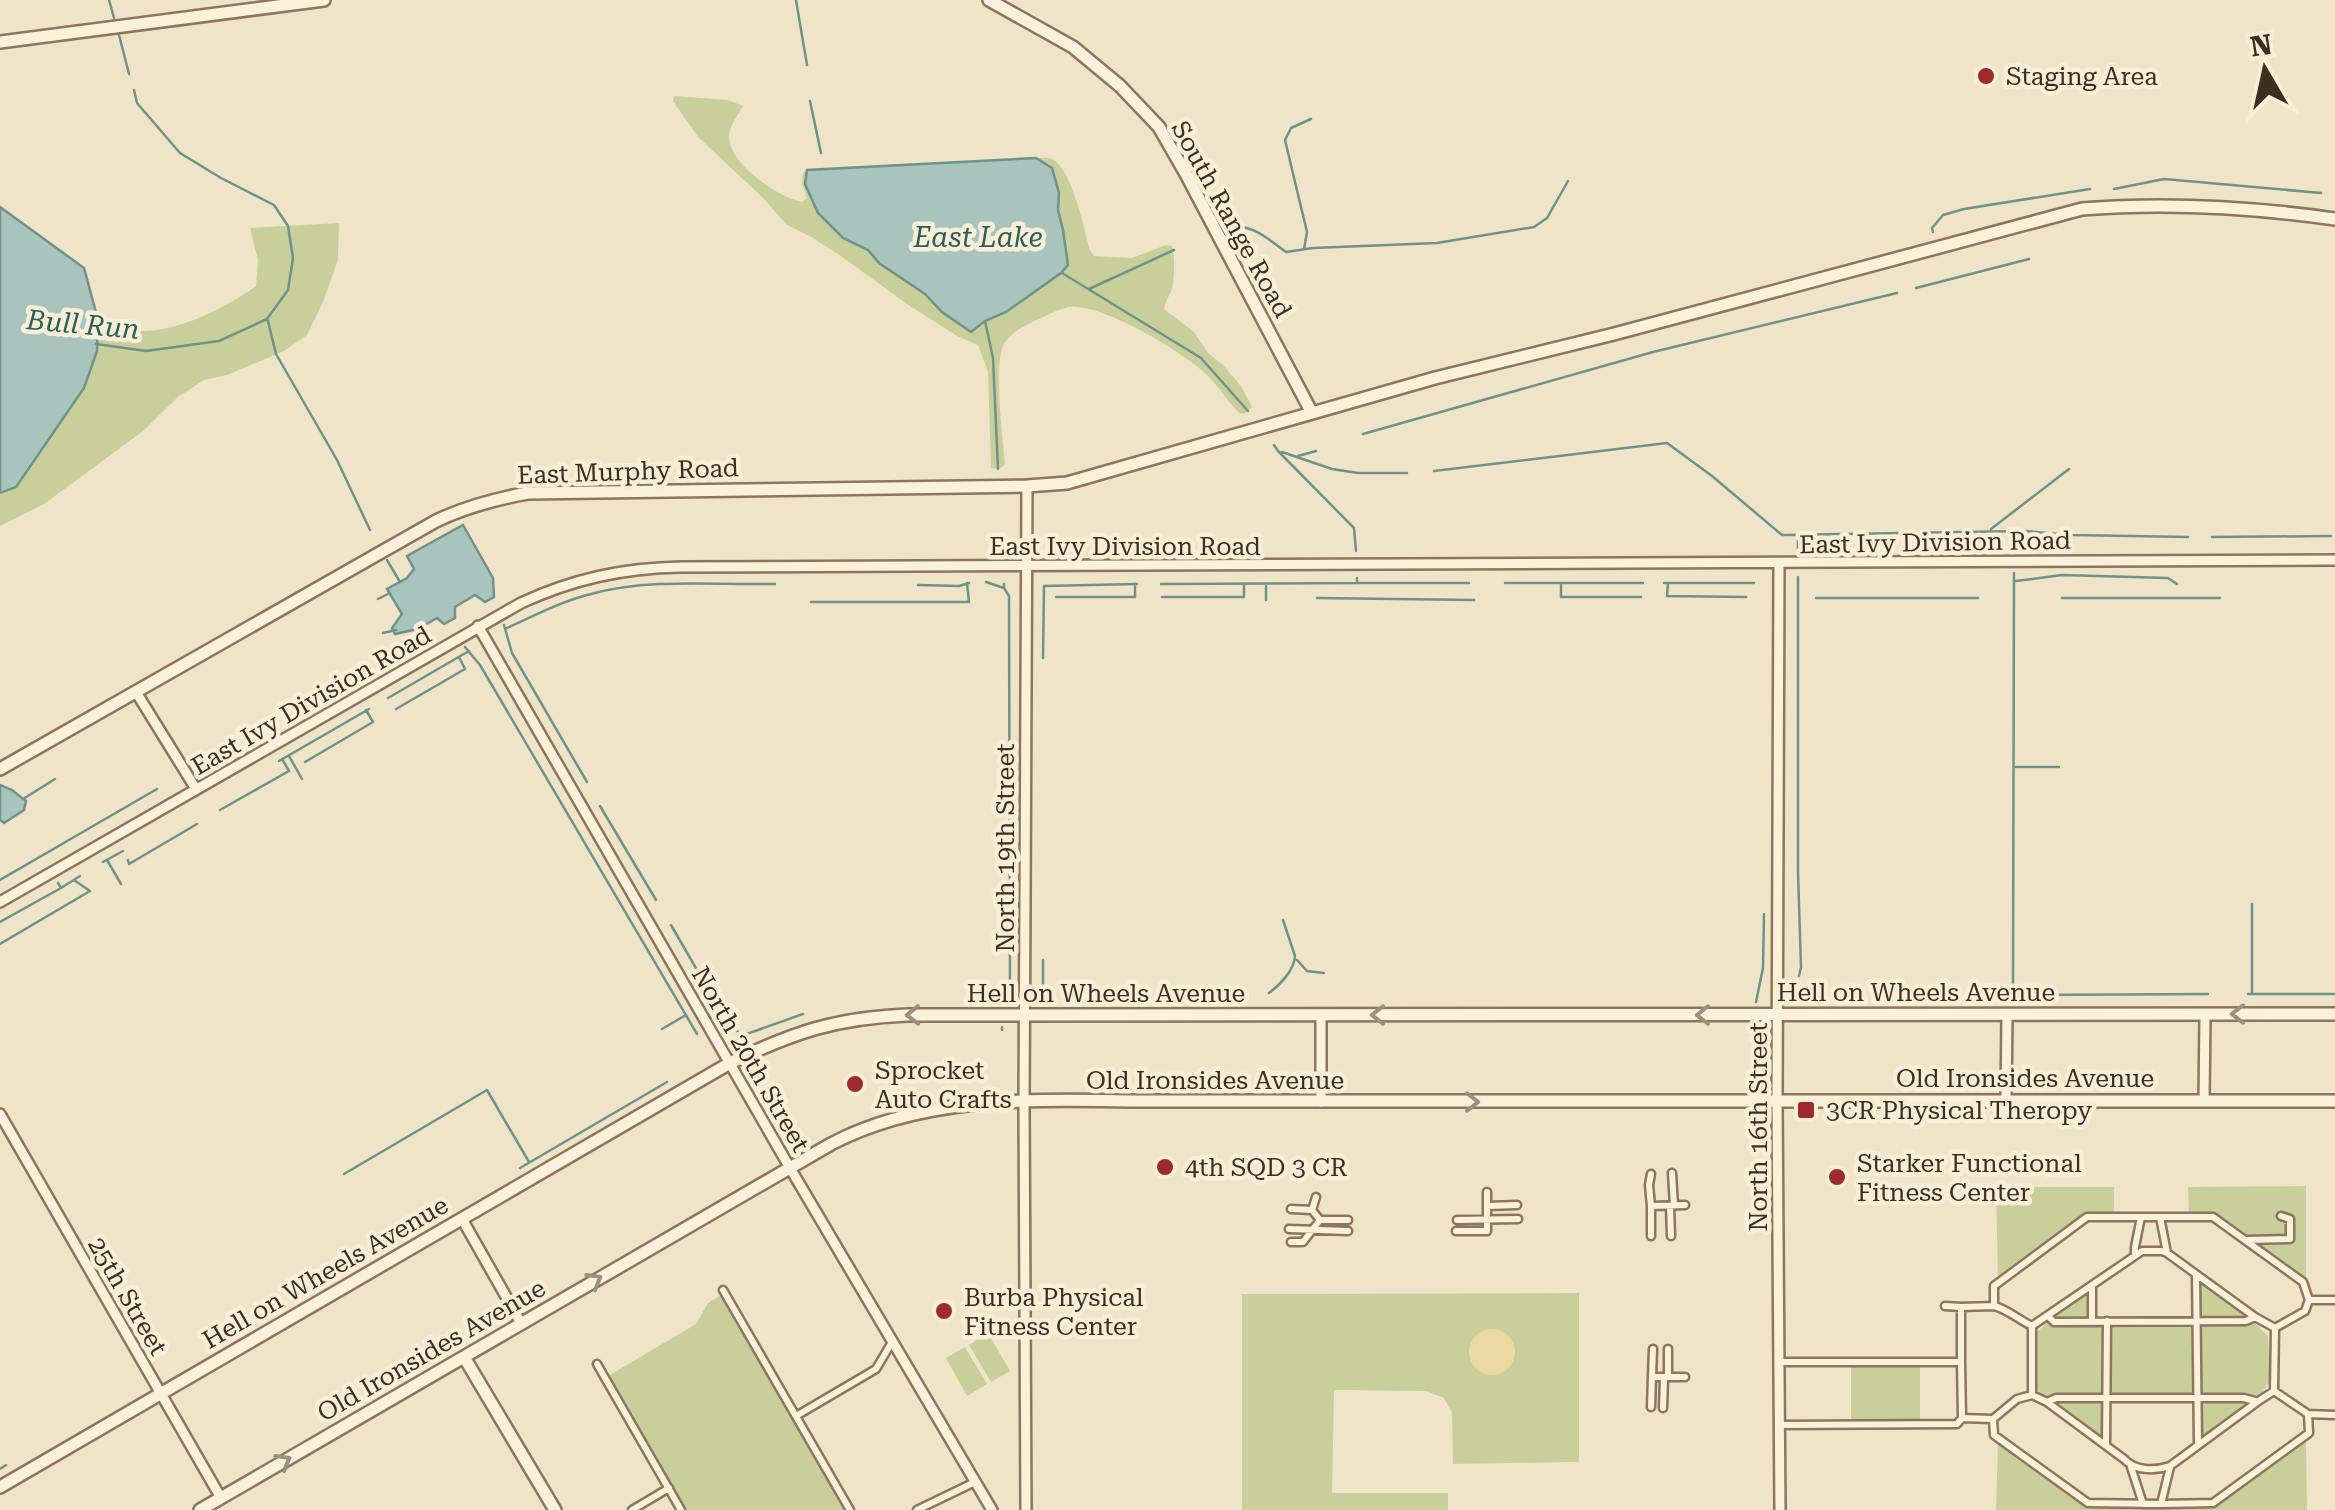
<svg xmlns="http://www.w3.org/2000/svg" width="2335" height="1510" viewBox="0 0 2335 1510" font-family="'Roboto Serif',serif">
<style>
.green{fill:#c9cf9b}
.sand{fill:#ecd9a5}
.water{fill:#a9c4bc;stroke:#6f938a;stroke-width:2.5}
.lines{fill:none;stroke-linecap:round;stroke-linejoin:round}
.stream{stroke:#6f938a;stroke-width:2.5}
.pedestrian-casing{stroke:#8d765c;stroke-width:11}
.minor-casing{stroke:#8d765c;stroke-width:14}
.tertiary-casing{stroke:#8d765c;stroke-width:16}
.pedestrian{stroke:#faf1dc;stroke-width:6}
.minor{stroke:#faf1dc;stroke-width:9}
.tertiary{stroke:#faf1dc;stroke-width:11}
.oneway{stroke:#9c907e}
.poi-dot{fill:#9e2a2b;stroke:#f7eed8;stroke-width:4}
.labels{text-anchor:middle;stroke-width:9;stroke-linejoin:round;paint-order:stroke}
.poi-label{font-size:25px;fill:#3d2e20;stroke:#f7eed8;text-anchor:start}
.street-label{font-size:25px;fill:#3d2e20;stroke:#f7eed8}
.water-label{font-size:28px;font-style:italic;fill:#2f5d5a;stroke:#f7eed8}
</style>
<rect width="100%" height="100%" fill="#f0e4c8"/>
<path class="green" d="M 674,96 L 728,100 L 743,106 C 738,115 730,125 729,135 C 727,163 779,198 802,202 L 807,198 L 802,184 L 803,173 L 807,170 L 805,184 L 818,213 L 843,238 L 868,250 L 879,263 L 925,294 L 942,312 L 985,321 L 1006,312 L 1061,273 L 1063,230 L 1058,210 L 1059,193 L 1052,169 L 1036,158 C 1041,158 1048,157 1052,159 C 1072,169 1084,229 1090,250 L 1094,256 L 1132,258 L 1166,245 L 1172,246 C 1175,256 1175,282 1171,292 C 1168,297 1165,303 1164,309 L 1194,332 L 1208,353 L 1224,366 L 1241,386 L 1252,407 L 1244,414 L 1239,413 C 1227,401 1218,385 1205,373 C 1181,351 1102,303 1069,307 C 1060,309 1049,314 1041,318 C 1027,325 1012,330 1004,344 C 993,364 1003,439 1005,465 L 998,469 L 991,468 L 988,372 L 978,345 L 957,336 L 907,304 L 838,254 L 813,238 L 787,225 L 761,196 L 698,137 L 673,101 Z
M 339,223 L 338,260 L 323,302 L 307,335 L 284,351 L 227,375 L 204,380 L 178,397 L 143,431 L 44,504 L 0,526 L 0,493 L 16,487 L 97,351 L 98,320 C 108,323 119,328 129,330 C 169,337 224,309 256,286 L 258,260 L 250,228 Z
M 2306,1186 L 2306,1278 L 2304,1279 L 2212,1214 L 2189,1213 L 2188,1187 Z
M 1996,1187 L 2114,1187 L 2114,1213 L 2087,1214 L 1998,1279 Z
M 2202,1283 L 2247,1315 L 2268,1336 L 2270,1381 C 2256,1405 2225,1421 2202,1437 L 2200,1436 L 2199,1396 L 2104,1396 L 2102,1439 L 2038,1391 L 2036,1385 L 2037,1332 L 2054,1316 L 2087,1293 L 2090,1294 L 2090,1325 L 2199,1325 L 2199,1284 Z
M 1579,1293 L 1579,1462 L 1453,1464 L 1452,1413 L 1444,1398 L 1426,1391 L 1334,1390 L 1332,1493 L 1448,1493 L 1448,1510 L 1242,1510 L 1242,1294 Z
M 721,1295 L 846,1510 L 685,1510 L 608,1376 L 696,1324 L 708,1303 Z
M 988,1333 L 1010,1371 L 991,1382 L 969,1345 Z
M 965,1347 L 987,1384 L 967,1396 L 946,1358 Z
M 1851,1364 L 1920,1365 L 1920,1422 L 1851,1422 Z
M 2306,1441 L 2307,1510 L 1996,1510 L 1998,1442 L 2090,1507 L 2212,1507 Z"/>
<path class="sand" d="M1469 1352a23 23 0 1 1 46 0a23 23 0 1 1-46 0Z"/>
<path class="water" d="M 1036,158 L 1052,168 L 1059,193 L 1058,210 L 1063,230 L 1068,265 L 1061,273 L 1006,312 L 985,321 L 971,332 L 942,312 L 925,294 L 879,263 L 868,250 L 843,238 L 818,213 L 805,184 L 807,170 Z
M 0,207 L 84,268 L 98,320 L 97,351 L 84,388 L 16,487 L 0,493 Z
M 463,525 L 493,578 L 494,597 L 485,602 L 475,595 L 455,607 L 455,618 L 444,624 L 437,618 L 418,629 L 395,634 L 392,628 L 402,614 L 387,589 L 407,578 L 414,569 L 407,556 Z
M 0,785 L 12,790 L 26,801 L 24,810 L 4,823 L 0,820 Z"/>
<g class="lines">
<path class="stream" d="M 109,0 L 114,18
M 796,0 L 807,65
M 119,35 L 129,74
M 810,101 L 821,153
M 2114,189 L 2164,179 L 2321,193
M 1225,226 C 1251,223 1267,238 1286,252 L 1313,248 L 1437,243 L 1534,227 L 1547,218 L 1568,181
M 1933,232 L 1932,228 L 1943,215 L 1964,209 L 2090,189
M 1304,249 L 1307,232 L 1285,140 L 1291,128 L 1311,119
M 1062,273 L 1201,358 L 1248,411
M 1916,288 L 2029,259
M 1089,289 L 1174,250
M 268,321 L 276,354 L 337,460 L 370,530
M 985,321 L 993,358 L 998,469
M 96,344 L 146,351 L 219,341 L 267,319 L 288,290 L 293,258 L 288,226 L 274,205 L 221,178 L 180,153 L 137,103 L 134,90
M 1363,434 L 1653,352 L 1897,293
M 1274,445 L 1278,451 L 1354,528 L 1356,551
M 1282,452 L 1332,469 L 1358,473 L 1407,473
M 1298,456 L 1316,451
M 1434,471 L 1667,443 L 1712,476 L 1782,535 L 2024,531 L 2072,535 L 2188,537
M 1991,529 L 2069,469
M 1798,534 L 1798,552
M 2212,537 L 2331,536
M 387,560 L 400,582
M 2014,573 L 2013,983 L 2020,992 L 2027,995 L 2208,994
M 1798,577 L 1798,872 L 1801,967 L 1799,976
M 2016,581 L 2062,575 L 2168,578 L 2177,584
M 986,582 L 1004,588 L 1004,584
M 1357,583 L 1469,583
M 1505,583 L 1643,583
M 1664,583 L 1754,583
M 1668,583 L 1667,596 L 1746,597
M 1161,584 L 1357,583 L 1357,578
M 1561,584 L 1561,597 L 1641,597
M 918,585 L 959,586 L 969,583
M 1056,597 L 1135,597 L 1135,584
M 1162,597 L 1244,597 L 1244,585
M 1317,598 L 1474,600
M 1816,598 L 1978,598
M 2062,598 L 2220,598
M 378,599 L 390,593
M 1266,600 L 1266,586
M 811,602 L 969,602 L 967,583
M 504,625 L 512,653 L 587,782
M 505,629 C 533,616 562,601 591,594 C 650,578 715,585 775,584
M 383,633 L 396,630
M 465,647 L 480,665 L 697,1034
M 1043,658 L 1044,586 L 1137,584
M 388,698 L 469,651
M 396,709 L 465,669 L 459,657
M 289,756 L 302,779
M 279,761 L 369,709
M 305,762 L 373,722 L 366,710
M 2016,767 L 2059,767
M 23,799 L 55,779
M 600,806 L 656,900
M 220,810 L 289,771 L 282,759
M 107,860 L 121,884
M 128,860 L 129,864 L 197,824
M 103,862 L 123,851
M 0,880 L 157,789
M 61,888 L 80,876
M 2252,904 L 2252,994
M 0,922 L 61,888 L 58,883
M 671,925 L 708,989
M 0,944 L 90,891 L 74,880
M 1043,960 L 1043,988
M 1297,960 L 1307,971 L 1324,973
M 1269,993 C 1281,984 1294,970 1295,956 L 1283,920
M 2248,994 L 2335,994
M 978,1001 L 1001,1001
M 1756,1002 L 1763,968 L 1764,914
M 716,1003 L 741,1036 L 803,1014
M 1002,1003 L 1010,985 L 1009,596 L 1004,588
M 1756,1025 L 1761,1037
M 1002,1027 L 1002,1030
M 662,1029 L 686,1015
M 520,1168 L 667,1082
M 344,1174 L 487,1090 L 529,1162
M 0,1469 L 6,1465"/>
<defs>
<path id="pedestrian" d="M 1672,1173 L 1674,1206
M 1487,1206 L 1517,1205
M 1651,1206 L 1649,1185 L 1651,1174
M 1670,1206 L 1671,1236
M 1291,1209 L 1312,1210
M 2160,1217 L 2167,1253
M 1320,1220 L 1348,1220
M 1457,1220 L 1518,1219
M 1289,1229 L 1348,1231
M 1456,1231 L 1487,1231 L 1487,1192
M 1651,1236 L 1651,1206 L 1685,1205
M 2247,1240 L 2290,1239 L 2290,1219 L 2281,1216
M 1291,1242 L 1303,1242 L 1320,1220 L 1312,1210 L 1316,1197
M 2142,1251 L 2162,1251 L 2167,1253 L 2255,1317 L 2275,1328 L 2274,1391 L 2257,1402 L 2170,1466 C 2154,1471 2135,1471 2124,1459 L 2047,1402 L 2032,1395 L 2032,1326 Z
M 2135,1255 L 2135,1247 L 2141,1217
M 2196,1276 L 2198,1443
M 723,1290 L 850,1510
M 2309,1300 L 2335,1300
M 1945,1306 L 1961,1307
M 2048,1316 L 2054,1322 L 2246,1321 L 2255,1317
M 2092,1321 L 2092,1285
M 2032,1326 C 2021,1321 2005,1308 1994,1306 L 1994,1286 L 2087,1217 L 2213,1217 L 2303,1282 L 2309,1300 L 2305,1311 L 2275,1328
M 1653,1349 L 1652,1377 L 1685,1377
M 1779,1362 L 1961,1362 L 1962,1418 L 1993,1419
M 1961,1362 L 1961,1307 L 1994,1306
M 597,1364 L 681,1510
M 1668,1377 L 1668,1349
M 2032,1395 L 2017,1399 L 1993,1419 L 1994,1435 L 2088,1503 L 2161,1504 L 2213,1503 L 2309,1433 L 2308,1414 L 2274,1391
M 2047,1402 L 2056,1398 L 2244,1398 L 2255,1401
M 1651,1407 L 1652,1377
M 1663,1408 L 1664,1377
M 2308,1414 L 2335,1415
M 796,1416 L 876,1369 L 892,1342
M 1780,1425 L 1957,1424 L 1962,1418
M 2106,1444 L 2107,1321
M 2131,1467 L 2143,1504
M 2161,1504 L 2170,1467
M 632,1510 L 669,1488
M 917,1510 L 975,1482"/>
<path id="minor" d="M 1779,563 L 1777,1101 L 1780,1510
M 478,626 L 790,1168 L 992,1510
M 136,692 L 196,789
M 0,902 L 521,603 C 573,579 623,568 681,567 L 2335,560
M 2006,1101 L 2007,1014
M 2204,1101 L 2205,1015
M 1321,1102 L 1321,1015
M 0,1114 L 221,1498
M 462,1219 L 521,1323
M 1026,1510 L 1024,1105 L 1027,486"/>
<path id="tertiary" d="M 989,0 L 1073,47 L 1120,86 L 1159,127 L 1186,174 L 1312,413
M 0,42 L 324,0
M 0,769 L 436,521 C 465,507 495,499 528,493 L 1027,486 L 1067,483 L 1435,378 L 1614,334 L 2082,209 C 2167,202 2250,207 2335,219
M 464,1357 L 555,1510
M 0,1487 L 730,1063 C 794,1032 836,1018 907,1015 L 2335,1014
M 200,1510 L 831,1144 C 936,1089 1060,1102 1175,1101 L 2335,1101"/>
</defs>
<use href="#pedestrian" class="pedestrian-casing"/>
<use href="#minor" class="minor-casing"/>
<use href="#tertiary" class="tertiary-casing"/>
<use href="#pedestrian" class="pedestrian"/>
<use href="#minor" class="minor"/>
<use href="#tertiary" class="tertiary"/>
</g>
<defs><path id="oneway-chevron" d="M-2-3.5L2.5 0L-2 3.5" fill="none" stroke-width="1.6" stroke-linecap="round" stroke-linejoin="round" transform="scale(2.5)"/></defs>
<g class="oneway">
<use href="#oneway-chevron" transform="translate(2238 1014) rotate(180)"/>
<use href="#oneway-chevron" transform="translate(913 1015) rotate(179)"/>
<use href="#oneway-chevron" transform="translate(1378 1015) rotate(180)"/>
<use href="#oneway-chevron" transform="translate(1703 1015) rotate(180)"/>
<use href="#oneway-chevron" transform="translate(1472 1102)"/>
<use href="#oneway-chevron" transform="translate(595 1280) rotate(-30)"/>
<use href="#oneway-chevron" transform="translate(284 1461) rotate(-30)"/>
</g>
<g class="poi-dot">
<circle cx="1986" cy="76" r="10"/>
<circle cx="855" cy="1084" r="10"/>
<rect x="1796" y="1100" width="20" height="20" rx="5"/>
<circle cx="1165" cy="1167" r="10"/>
<circle cx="1837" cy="1177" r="10"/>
<circle cx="944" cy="1311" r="10"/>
</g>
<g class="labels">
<g class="poi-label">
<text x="2006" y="85">Staging Area</text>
<text x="875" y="1079">Sprocket<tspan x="875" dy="29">Auto Crafts</tspan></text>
<text x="1826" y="1119">3CR Physical Theropy</text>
<text x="1857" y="1172">Starker Functional<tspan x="1857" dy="29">Fitness Center</tspan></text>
<text x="1185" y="1176">4th SQD 3 CR</text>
<text x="964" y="1306">Burba Physical<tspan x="964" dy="29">Fitness Center</tspan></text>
</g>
<g class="street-label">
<text transform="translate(1232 219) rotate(61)" y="9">South Range Road</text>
<text transform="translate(628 471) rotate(-2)" y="9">East Murphy Road</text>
<text transform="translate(1935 542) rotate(-1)" y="9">East Ivy Division Road</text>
<text x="1125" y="555">East Ivy Division Road</text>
<text transform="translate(311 700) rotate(-30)" y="9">East Ivy Division Road</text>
<text transform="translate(1005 848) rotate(-90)" y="9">North 19th Street</text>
<text x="1916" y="1001">Hell on Wheels Avenue</text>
<text x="1106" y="1002">Hell on Wheels Avenue</text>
<text transform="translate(751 1059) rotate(60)" y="9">North 20th Street</text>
<text x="2025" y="1087">Old Ironsides Avenue</text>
<text x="1215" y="1089">Old Ironsides Avenue</text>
<text transform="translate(1758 1127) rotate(-90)" y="9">North 16th Street</text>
<text transform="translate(325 1272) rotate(-30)" y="9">Hell on Wheels Avenue</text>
<text transform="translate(128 1296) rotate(60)" y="9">25th Street</text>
<text transform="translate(431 1350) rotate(-30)" y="9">Old Ironsides Avenue</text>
</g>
<g class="water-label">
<text x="978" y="247">East Lake</text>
<text transform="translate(83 324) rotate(5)" y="10">Bull Run</text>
</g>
</g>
<g transform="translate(2265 70) rotate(351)" stroke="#f7eed8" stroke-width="8" paint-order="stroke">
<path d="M0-8L18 38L0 25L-18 38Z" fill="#3d2e20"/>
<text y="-15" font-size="28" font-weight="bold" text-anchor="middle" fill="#3d2e20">N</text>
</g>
</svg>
